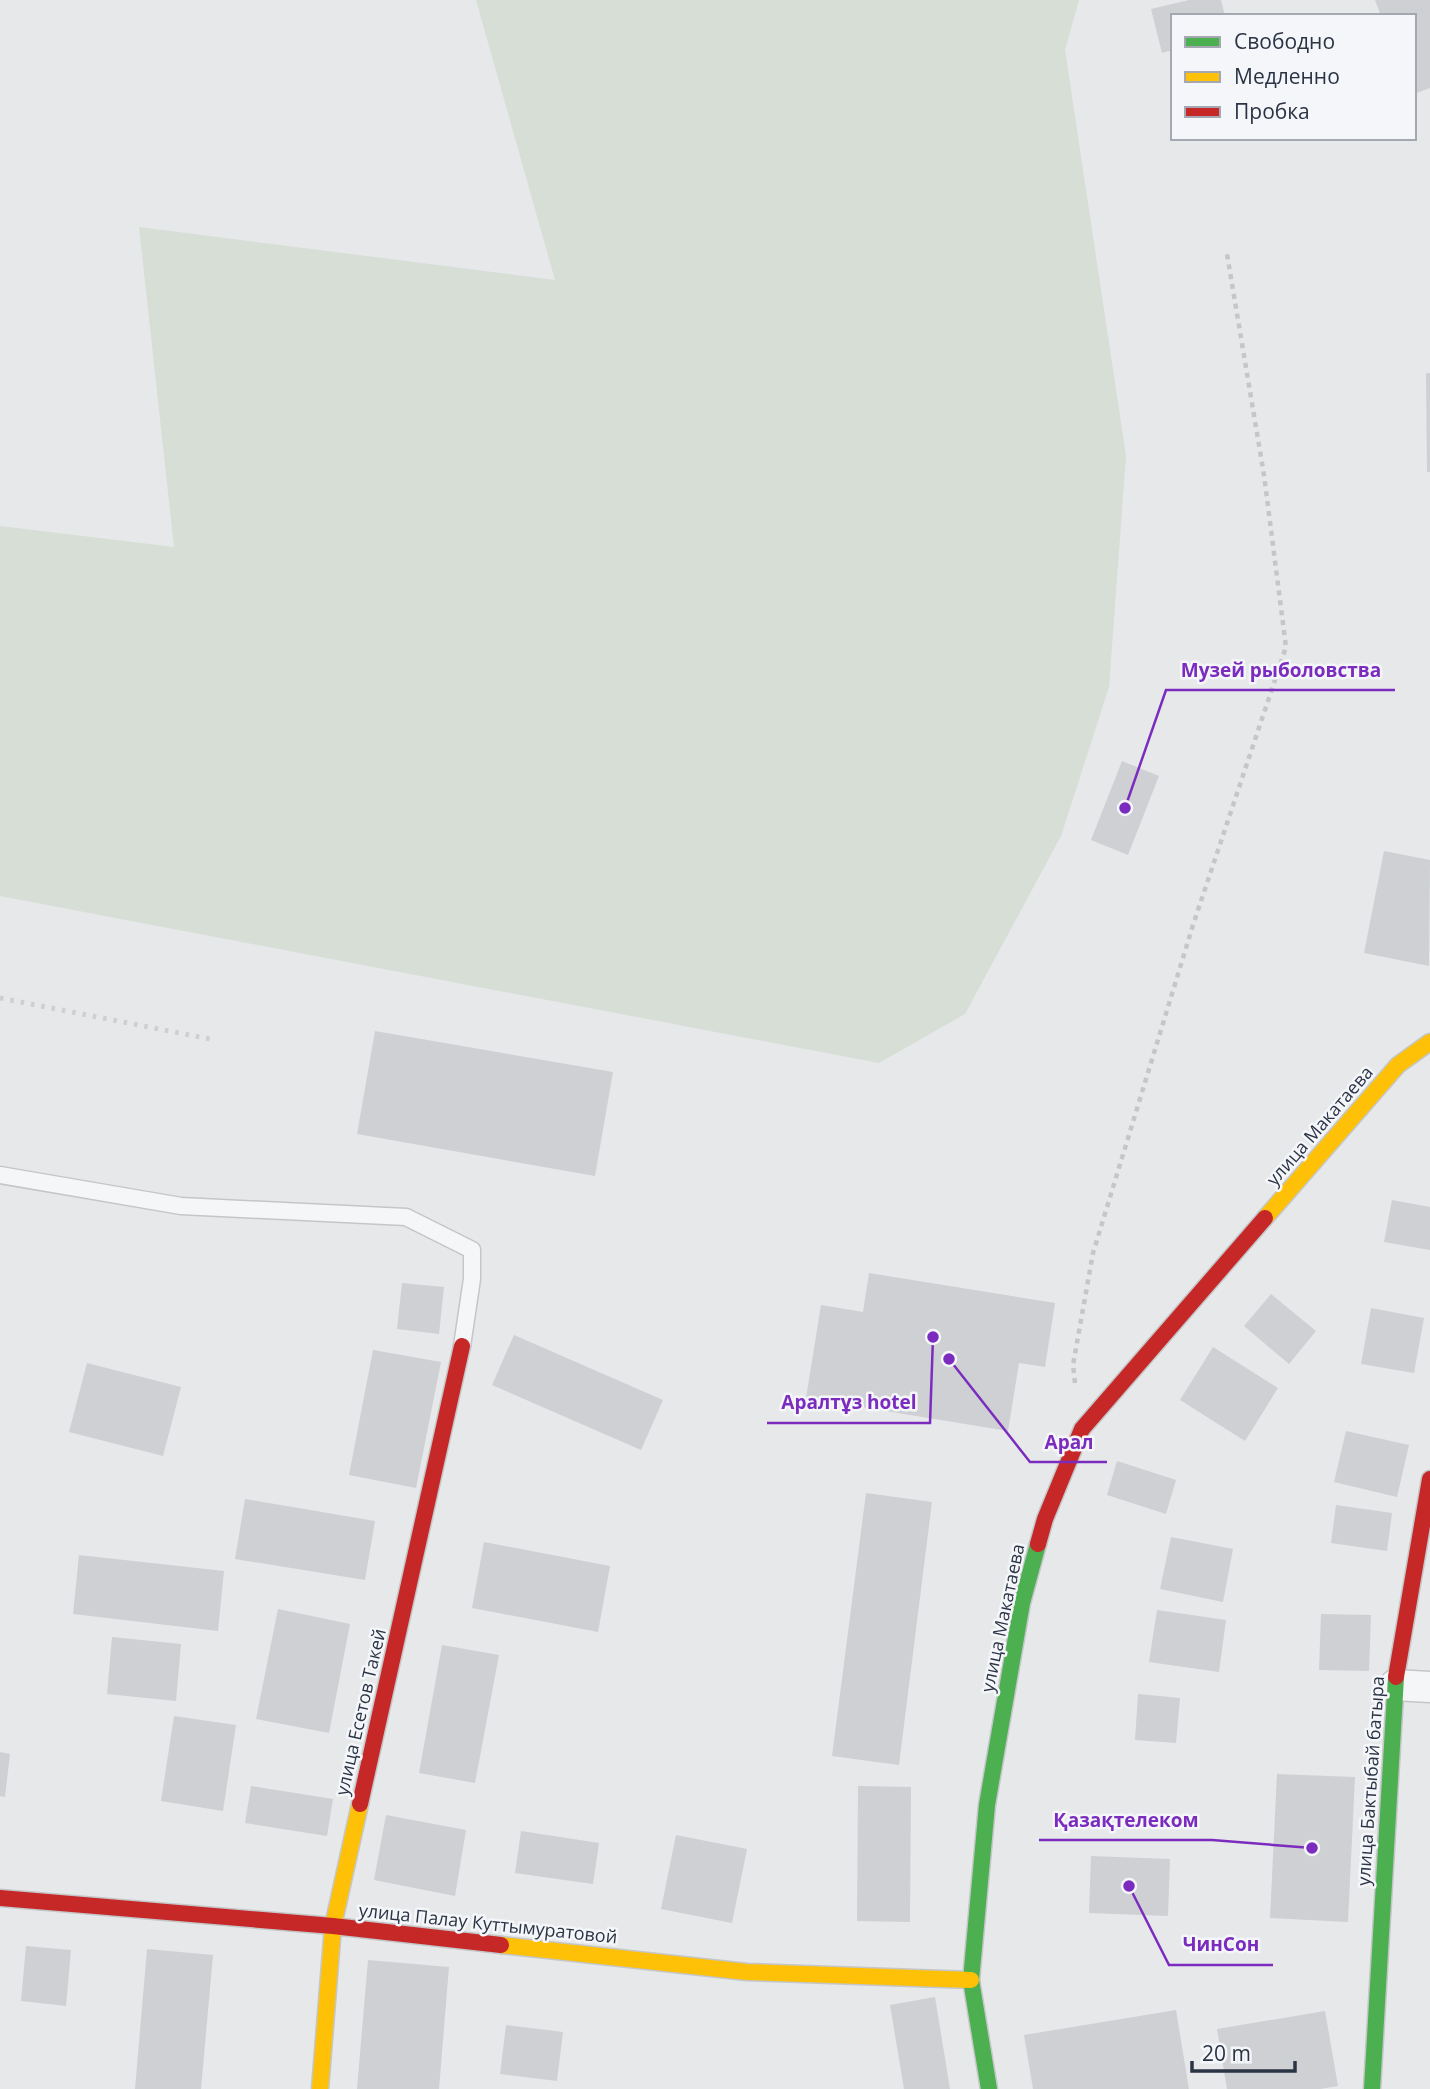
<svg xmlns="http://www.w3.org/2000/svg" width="1430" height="2089" viewBox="0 0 1430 2089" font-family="'Open Sans',sans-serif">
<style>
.green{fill:#d6ded6}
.building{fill:#ced0d3}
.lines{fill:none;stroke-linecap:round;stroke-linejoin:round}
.lane-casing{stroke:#c4c6c8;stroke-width:19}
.street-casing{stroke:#c4c6c8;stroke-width:33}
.fast-casing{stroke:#c4c6c8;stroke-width:19}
.slow-casing{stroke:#c4c6c8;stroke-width:19}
.jam-casing{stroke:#c4c6c8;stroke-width:19}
.path{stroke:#c5c6ca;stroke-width:4.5;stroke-dasharray:5 5;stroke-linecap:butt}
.lane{stroke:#f5f6f7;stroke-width:16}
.street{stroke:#f5f6f7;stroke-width:30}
.fast{stroke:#4caf50;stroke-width:16}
.slow{stroke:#ffc107;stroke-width:16}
.jam{stroke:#c62828;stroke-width:16}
.rail{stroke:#cecfd2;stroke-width:5;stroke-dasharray:3.5 7;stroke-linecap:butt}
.labels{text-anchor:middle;stroke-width:5;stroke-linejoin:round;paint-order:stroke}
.street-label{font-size:18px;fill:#2b3445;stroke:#f4f6f9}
.leader{fill:none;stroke:#7b2cbf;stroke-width:2.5}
.callout-dot{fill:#7b2cbf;stroke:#f4f6f9;stroke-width:2.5}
.callout-label{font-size:19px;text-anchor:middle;font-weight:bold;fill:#7b2cbf;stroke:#f4f6f9;stroke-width:5;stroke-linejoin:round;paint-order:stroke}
</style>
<rect width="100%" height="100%" fill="#e6e8ea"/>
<path class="green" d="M 476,0 L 1079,0 L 1065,50 L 1126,456 L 1109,687 L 1061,836 L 965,1014 L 879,1063 L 0,896 L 0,526 L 174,547 L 139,227 L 555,280 Z"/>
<path class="building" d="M 1189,0 L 1221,0 L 1225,16 L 1173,16 L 1173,50 L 1162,53 L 1151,9 Z
M 1375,0 L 1430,0 L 1430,88 L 1414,94 L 1414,16 L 1381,16 Z
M 1426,373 L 1430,373 L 1430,472 L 1427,472 Z
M 1122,761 L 1159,776 L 1128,855 L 1091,840 Z
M 1384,851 L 1430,860 L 1429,966 L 1364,953 Z
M 375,1031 L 613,1072 L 595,1176 L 357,1134 Z
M 1392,1200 L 1430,1207 L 1430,1250 L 1384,1242 Z
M 869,1273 L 1055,1303 L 1045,1367 L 1019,1363 L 1008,1431 L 806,1398 L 821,1305 L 863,1312 Z
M 402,1283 L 444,1287 L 439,1334 L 397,1329 Z
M 1271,1294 L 1316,1331 L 1289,1364 L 1244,1326 Z
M 1371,1308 L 1424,1318 L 1414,1373 L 1361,1364 Z
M 514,1335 L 663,1400 L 641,1450 L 492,1385 Z
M 1213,1347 L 1278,1388 L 1245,1441 L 1180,1400 Z
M 373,1350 L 441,1362 L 416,1488 L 349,1475 Z
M 87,1363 L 181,1387 L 163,1456 L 69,1432 Z
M 1346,1431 L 1409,1445 L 1397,1497 L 1334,1482 Z
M 1117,1461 L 1176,1480 L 1166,1514 L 1107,1495 Z
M 866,1493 L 932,1502 L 899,1765 L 832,1756 Z
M 245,1499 L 375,1521 L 365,1580 L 235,1559 Z
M 1336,1505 L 1392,1513 L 1387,1551 L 1331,1543 Z
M 1171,1537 L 1233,1549 L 1223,1602 L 1160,1589 Z
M 484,1542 L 610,1566 L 598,1632 L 472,1608 Z
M 79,1555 L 224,1571 L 218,1631 L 73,1614 Z
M 278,1609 L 350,1624 L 329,1733 L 256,1719 Z
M 1157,1610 L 1226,1620 L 1219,1672 L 1149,1662 Z
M 1321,1614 L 1371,1615 L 1369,1671 L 1319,1670 Z
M 112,1637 L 181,1644 L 176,1701 L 107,1694 Z
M 442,1645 L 499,1655 L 475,1783 L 419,1773 Z
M 1138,1694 L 1180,1698 L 1176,1743 L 1135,1740 Z
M 174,1716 L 236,1725 L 223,1811 L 161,1801 Z
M 0,1752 L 10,1754 L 5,1797 L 0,1796 Z
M 1277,1774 L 1355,1777 L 1348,1922 L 1270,1918 Z
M 251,1786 L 333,1799 L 327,1836 L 245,1823 Z
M 858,1786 L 911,1787 L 910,1922 L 857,1921 Z
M 386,1815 L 466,1830 L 455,1896 L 374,1880 Z
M 521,1831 L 599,1843 L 593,1884 L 515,1873 Z
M 676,1835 L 747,1849 L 732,1923 L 661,1909 Z
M 1091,1856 L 1170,1859 L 1168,1916 L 1089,1913 Z
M 26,1946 L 71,1950 L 66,2006 L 21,2001 Z
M 147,1949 L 213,1955 L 201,2089 L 135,2089 Z
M 368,1960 L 449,1967 L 439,2089 L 357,2089 Z
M 935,1997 L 950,2089 L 904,2089 L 890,2005 Z
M 1176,2010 L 1189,2089 L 1033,2089 L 1024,2035 Z
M 1325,2011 L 1338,2086 L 1320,2089 L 1227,2089 L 1217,2029 Z
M 506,2025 L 563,2032 L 557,2081 L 500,2074 Z"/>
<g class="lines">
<defs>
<path id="lane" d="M 0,1175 L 181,1206 L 406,1217 L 472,1250 L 472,1279 L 462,1346"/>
<path id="street" d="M 1395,1685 L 1430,1687"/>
<path id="fast" d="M 989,2089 L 971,1980 L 987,1805 L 1022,1603 L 1038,1544
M 1372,2089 L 1396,1677"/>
<path id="slow" d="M 1265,1218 L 1398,1065 L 1430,1042
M 501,1945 L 747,1972 L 971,1980
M 320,2089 L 333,1926 L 360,1804"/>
<path id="jam" d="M 1038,1544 L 1045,1519 L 1082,1429 L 1265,1218
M 1396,1677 L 1430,1479
M 360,1804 L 462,1346
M 0,1898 L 333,1926 L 501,1945"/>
</defs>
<use href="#lane" class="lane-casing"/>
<use href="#street" class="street-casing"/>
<use href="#fast" class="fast-casing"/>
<use href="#slow" class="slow-casing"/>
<use href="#jam" class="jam-casing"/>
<path class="path" d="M 1075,1383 L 1073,1365 L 1093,1253 L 1193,925 L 1286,647 L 1264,475 L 1227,254"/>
<use href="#lane" class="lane"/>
<use href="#street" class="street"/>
<use href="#fast" class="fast"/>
<use href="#slow" class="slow"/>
<use href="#jam" class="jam"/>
<path class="rail" d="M 0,998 L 210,1039"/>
</g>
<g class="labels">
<g class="street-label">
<text transform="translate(1320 1126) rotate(-49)" y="6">улица Макатаева</text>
<text transform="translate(1003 1618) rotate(-78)" y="6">улица Макатаева</text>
<text transform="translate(361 1712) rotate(-77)" y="6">улица Есетов Такей</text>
<text transform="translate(1371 1781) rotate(-86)" y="6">улица Бактыбай батыра</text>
<text transform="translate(488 1924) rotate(6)" y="6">улица Палау Куттымуратовой</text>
</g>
</g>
<path class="leader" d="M1125 808L1166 690H1395M933 1337L930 1423H767M949 1359L1030 1462H1107M1312 1848L1212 1840H1039M1129 1886L1169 1965H1273"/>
<g class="callout-dot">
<circle cx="1125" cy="808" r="7"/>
<circle cx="933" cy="1337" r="7"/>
<circle cx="949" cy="1359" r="7"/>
<circle cx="1312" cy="1848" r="7"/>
<circle cx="1129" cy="1886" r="7"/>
</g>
<g class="callout-label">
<text x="1281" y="677">Музей рыболовства</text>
<text x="849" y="1409">Аралтұз hotel</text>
<text x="1069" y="1449">Арал</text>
<text x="1126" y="1827">Қазақтелеком</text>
<text x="1221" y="1951">ЧинСон</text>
</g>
<rect x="1171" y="14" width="245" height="126" fill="#f4f6f9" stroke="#a4a8b1" stroke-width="2"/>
<rect x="1185" y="37" width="35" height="10" fill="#4caf50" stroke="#a4a8b1" stroke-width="2"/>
<text x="1234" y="49" font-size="21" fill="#2b3445">Свободно</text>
<rect x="1185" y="72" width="35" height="10" fill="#ffc107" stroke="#a4a8b1" stroke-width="2"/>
<text x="1234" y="84" font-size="21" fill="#2b3445">Медленно</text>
<rect x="1185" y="107" width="35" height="10" fill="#c62828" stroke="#a4a8b1" stroke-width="2"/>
<text x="1234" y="119" font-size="21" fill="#2b3445">Пробка</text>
<path d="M1192 2061v10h103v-10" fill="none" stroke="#2b3445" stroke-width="3.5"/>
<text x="1202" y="2061" font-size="21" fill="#2b3445" stroke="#f4f6f9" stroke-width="5" paint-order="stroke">20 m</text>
</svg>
